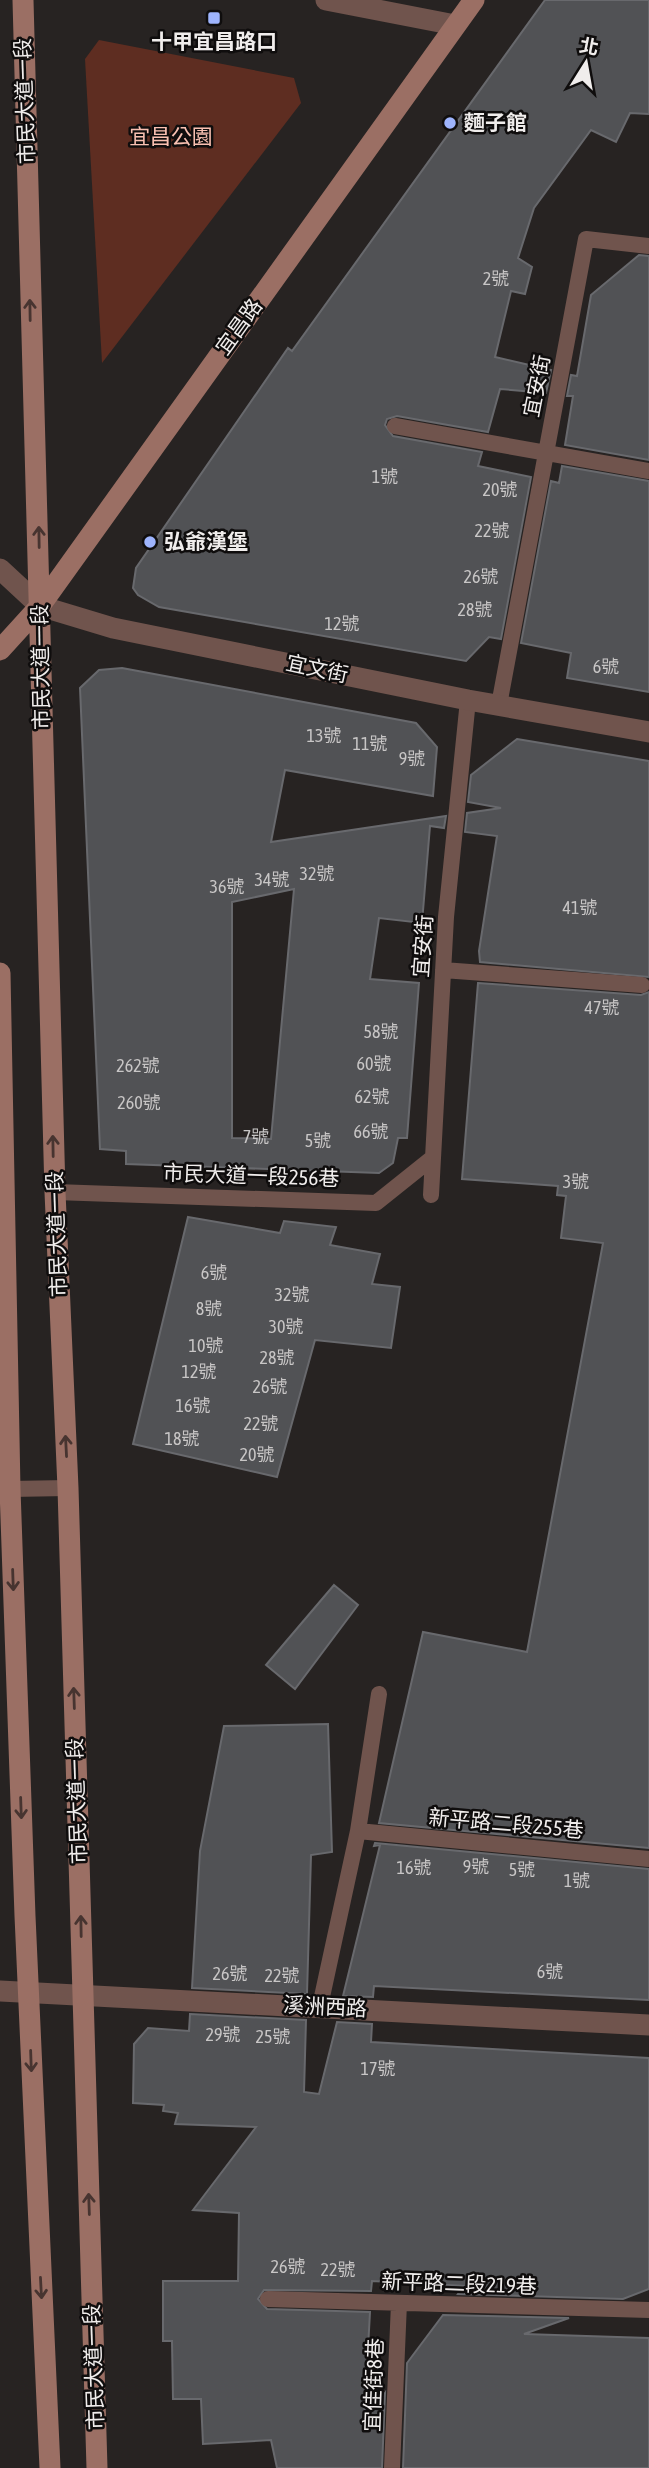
<svg xmlns="http://www.w3.org/2000/svg" width="649" height="2468" viewBox="0 0 649 2468" font-family="'Asap Condensed','Noto Sans TC',sans-serif">
<style>
.green{fill:#5e2d21}
.building{fill:#515255;stroke:#68696d;stroke-width:2;fill-rule:evenodd}
.lines{fill:none;stroke-linecap:round;stroke-linejoin:round}
.lane{stroke:#70544d;stroke-width:16}
.street{stroke:#70544d;stroke-width:21}
.secondary{stroke:#9b6f64;stroke-width:21}
.oneway{stroke:#473430}
.poi-dot{fill:#9eb4fd;stroke:#0f0d0d;stroke-width:2.5}
.labels{text-anchor:middle;stroke-width:5;stroke-linejoin:round;paint-order:stroke}
.number-label{font-size:18px;fill:#c8c6c6}
.poi-label{font-size:21px;font-weight:bold;fill:#f0edec;stroke:#0f0d0d;text-anchor:start}
.street-label{font-size:21px;fill:#f0edec;stroke:#0f0d0d}
.park-label{font-size:21px;fill:#f9c0b1;stroke:#0f0d0d}
</style>
<rect width="100%" height="100%" fill="#272322"/>
<path class="green" d="M 99,40 L 294,78 L 301,103 L 102,363 L 85,59 Z"/>
<path class="building" d="M 545,0 L 649,0 L 649,114 L 630,113 L 616,142 L 591,130 L 534,208 L 518,258 L 532,267 L 525,294 L 511,291 L 495,357 L 551,370 L 546,393 L 500,389 L 488,432 L 397,416 L 387,419 L 385,425 L 393,436 L 482,452 L 478,466 L 531,477 L 501,639 L 489,637 L 466,661 L 159,607 L 138,595 L 133,588 L 136,568 L 288,348 L 292,351 Z
M 639,255 L 649,256 L 649,460 L 565,445 L 573,396 L 567,396 L 571,375 L 577,376 L 591,295 Z
M 562,466 L 649,481 L 649,692 L 567,678 L 571,653 L 521,643 L 551,481 L 559,483 Z
M 122,668 L 416,723 L 437,747 L 433,796 L 285,770 L 271,842 L 446,816 L 444,828 L 430,826 L 422,923 L 379,918 L 370,979 L 419,983 L 407,1138 L 398,1138 L 393,1163 L 379,1173 L 126,1164 L 126,1151 L 100,1149 L 80,688 L 99,670 ZM 294,889 L 271,1139 L 232,1138 L 232,902 Z
M 517,739 L 649,761 L 649,977 L 480,962 L 479,951 L 497,836 L 465,832 L 467,813 L 501,808 L 468,802 L 471,775 Z
M 478,983 L 641,995 L 649,992 L 649,1848 L 379,1823 L 423,1632 L 527,1652 L 603,1243 L 561,1238 L 566,1196 L 557,1195 L 558,1186 L 462,1179 Z
M 188,1217 L 280,1233 L 284,1221 L 336,1227 L 330,1245 L 380,1254 L 372,1284 L 400,1287 L 391,1348 L 315,1340 L 277,1477 L 133,1444 Z
M 334,1585 L 358,1605 L 295,1689 L 266,1665 Z
M 328,1724 L 332,1852 L 311,1855 L 307,1994 L 192,1988 L 200,1851 L 224,1726 Z
M 375,1843 L 649,1869 L 649,2000 L 374,1986 L 373,1997 L 343,1996 L 380,1845 L 374,1846 Z
M 190,2014 L 306,2020 L 304,2092 L 319,2094 L 337,2022 L 372,2024 L 371,2042 L 649,2058 L 649,2289 L 623,2299 L 458,2294 L 464,2286 L 372,2281 L 371,2291 L 264,2290 L 258,2299 L 267,2309 L 370,2312 L 364,2422 L 385,2393 L 382,2468 L 277,2468 L 271,2440 L 203,2444 L 201,2399 L 173,2399 L 172,2341 L 163,2341 L 163,2281 L 238,2281 L 239,2213 L 193,2210 L 256,2127 L 175,2124 L 178,2113 L 163,2111 L 164,2105 L 133,2103 L 134,2044 L 148,2028 L 189,2031 Z
M 443,2315 L 569,2318 L 524,2334 L 649,2338 L 649,2468 L 403,2468 L 407,2363 Z"/>
<g class="lines">
<path class="lane" d="M 395,426 L 649,471
M 499,705 L 586,239 L 649,246
M 443,970 L 642,985
M 55,1192 L 376,1203 L 431,1159
M 431,1195 L 446,917 L 468,700
M 3,1495 L 10,1489 L 68,1488
M 358,1831 L 649,1859
M 320,2006 L 358,1831 L 379,1694
M 268,2299 L 649,2310
M 392,2468 L 399,2303"/>
<path class="street" d="M 326,0 L 455,25
M 0,569 L 40,606 L 113,628 L 468,700 L 649,732
M 0,1991 L 649,2025"/>
<path class="secondary" d="M 23,0 L 55,1192 L 68,1488 L 97,2468
M 0,650 L 40,606 L 474,0
M 0,973 L 10,1489 L 25,1916 L 50,2468"/>
</g>
<defs><path id="oneway-shaft" d="M-6 0H5M1.5-3L5.5 0L1.5 3" fill="none" stroke-width="1.6" stroke-linecap="round" stroke-linejoin="round" transform="scale(1.75)"/></defs>
<g class="oneway">
<use href="#oneway-shaft" transform="translate(30 310) rotate(-91)"/>
<use href="#oneway-shaft" transform="translate(39 537) rotate(-91)"/>
<use href="#oneway-shaft" transform="translate(53 1146) rotate(-91)"/>
<use href="#oneway-shaft" transform="translate(66 1446) rotate(-93)"/>
<use href="#oneway-shaft" transform="translate(13 1580) rotate(88)"/>
<use href="#oneway-shaft" transform="translate(74 1698) rotate(-92)"/>
<use href="#oneway-shaft" transform="translate(21 1808) rotate(88)"/>
<use href="#oneway-shaft" transform="translate(81 1926) rotate(-91)"/>
<use href="#oneway-shaft" transform="translate(31 2061) rotate(88)"/>
<use href="#oneway-shaft" transform="translate(89 2204) rotate(-92)"/>
<use href="#oneway-shaft" transform="translate(41 2288) rotate(87)"/>
</g>
<g class="poi-dot">
<rect x="207" y="11" width="14" height="14" rx="3.5"/>
<circle cx="450" cy="123" r="7"/>
<circle cx="150" cy="542" r="7"/>
</g>
<g class="labels">
<g class="number-label">
<text x="496" y="285">2號</text>
<text x="385" y="483">1號</text>
<text x="500" y="496">20號</text>
<text x="492" y="537">22號</text>
<text x="481" y="583">26號</text>
<text x="475" y="616">28號</text>
<text x="342" y="630">12號</text>
<text x="606" y="673">6號</text>
<text x="324" y="742">13號</text>
<text x="370" y="750">11號</text>
<text x="412" y="765">9號</text>
<text x="317" y="880">32號</text>
<text x="272" y="886">34號</text>
<text x="227" y="893">36號</text>
<text x="580" y="914">41號</text>
<text x="602" y="1014">47號</text>
<text x="381" y="1038">58號</text>
<text x="374" y="1070">60號</text>
<text x="138" y="1072">262號</text>
<text x="372" y="1103">62號</text>
<text x="139" y="1109">260號</text>
<text x="371" y="1138">66號</text>
<text x="256" y="1143">7號</text>
<text x="318" y="1147">5號</text>
<text x="576" y="1188">3號</text>
<text x="214" y="1279">6號</text>
<text x="292" y="1301">32號</text>
<text x="209" y="1315">8號</text>
<text x="286" y="1333">30號</text>
<text x="206" y="1352">10號</text>
<text x="277" y="1364">28號</text>
<text x="199" y="1378">12號</text>
<text x="270" y="1393">26號</text>
<text x="193" y="1412">16號</text>
<text x="261" y="1430">22號</text>
<text x="182" y="1445">18號</text>
<text x="257" y="1461">20號</text>
<text x="476" y="1873">9號</text>
<text x="414" y="1874">16號</text>
<text x="522" y="1876">5號</text>
<text x="577" y="1887">1號</text>
<text x="550" y="1978">6號</text>
<text x="230" y="1980">26號</text>
<text x="282" y="1982">22號</text>
<text x="223" y="2041">29號</text>
<text x="273" y="2043">25號</text>
<text x="378" y="2075">17號</text>
<text x="288" y="2273">26號</text>
<text x="338" y="2276">22號</text>
</g>
<g class="poi-label">
<text x="214" y="49" text-anchor="middle">十甲宜昌路口</text>
<text x="464" y="130">麵子館</text>
<text x="164" y="549">弘爺漢堡</text>
</g>
<g class="street-label">
<text transform="translate(25 101) rotate(-92)" y="7">市民大道一段</text>
<text transform="translate(239 327) rotate(-54)" y="7">宜昌路</text>
<text transform="translate(537 386) rotate(-79)" y="7">宜安街</text>
<text transform="translate(41 667) rotate(-91)" y="7">市民大道一段</text>
<text transform="translate(317 669) rotate(12)" y="7">宜文街</text>
<text transform="translate(423 946) rotate(-86)" y="7">宜安街</text>
<text transform="translate(251 1176) rotate(2)" y="7">市民大道一段256巷</text>
<text transform="translate(57 1234) rotate(-92)" y="7">市民大道一段</text>
<text transform="translate(77 1801) rotate(-92)" y="7">市民大道一段</text>
<text transform="translate(506 1824) rotate(5)" y="7">新平路二段255巷</text>
<text transform="translate(325 2007) rotate(3)" y="7">溪洲西路</text>
<text transform="translate(459 2284) rotate(2)" y="7">新平路二段219巷</text>
<text transform="translate(94 2367) rotate(-92)" y="7">市民大道一段</text>
<text transform="translate(374 2385) rotate(-88)" y="7">宜佳街8巷</text>
</g>
<g class="park-label">
<text x="171" y="144">宜昌公園</text>
</g>
</g>
<g transform="translate(586 63) rotate(11)" stroke="#0f0d0d" stroke-width="5" paint-order="stroke">
<path d="M0-5L12 26L0 18L-12 26Z" fill="#f0edec"/>
<text y="-10" font-size="19" font-weight="bold" text-anchor="middle" fill="#f0edec">北</text>
</g>
</svg>
